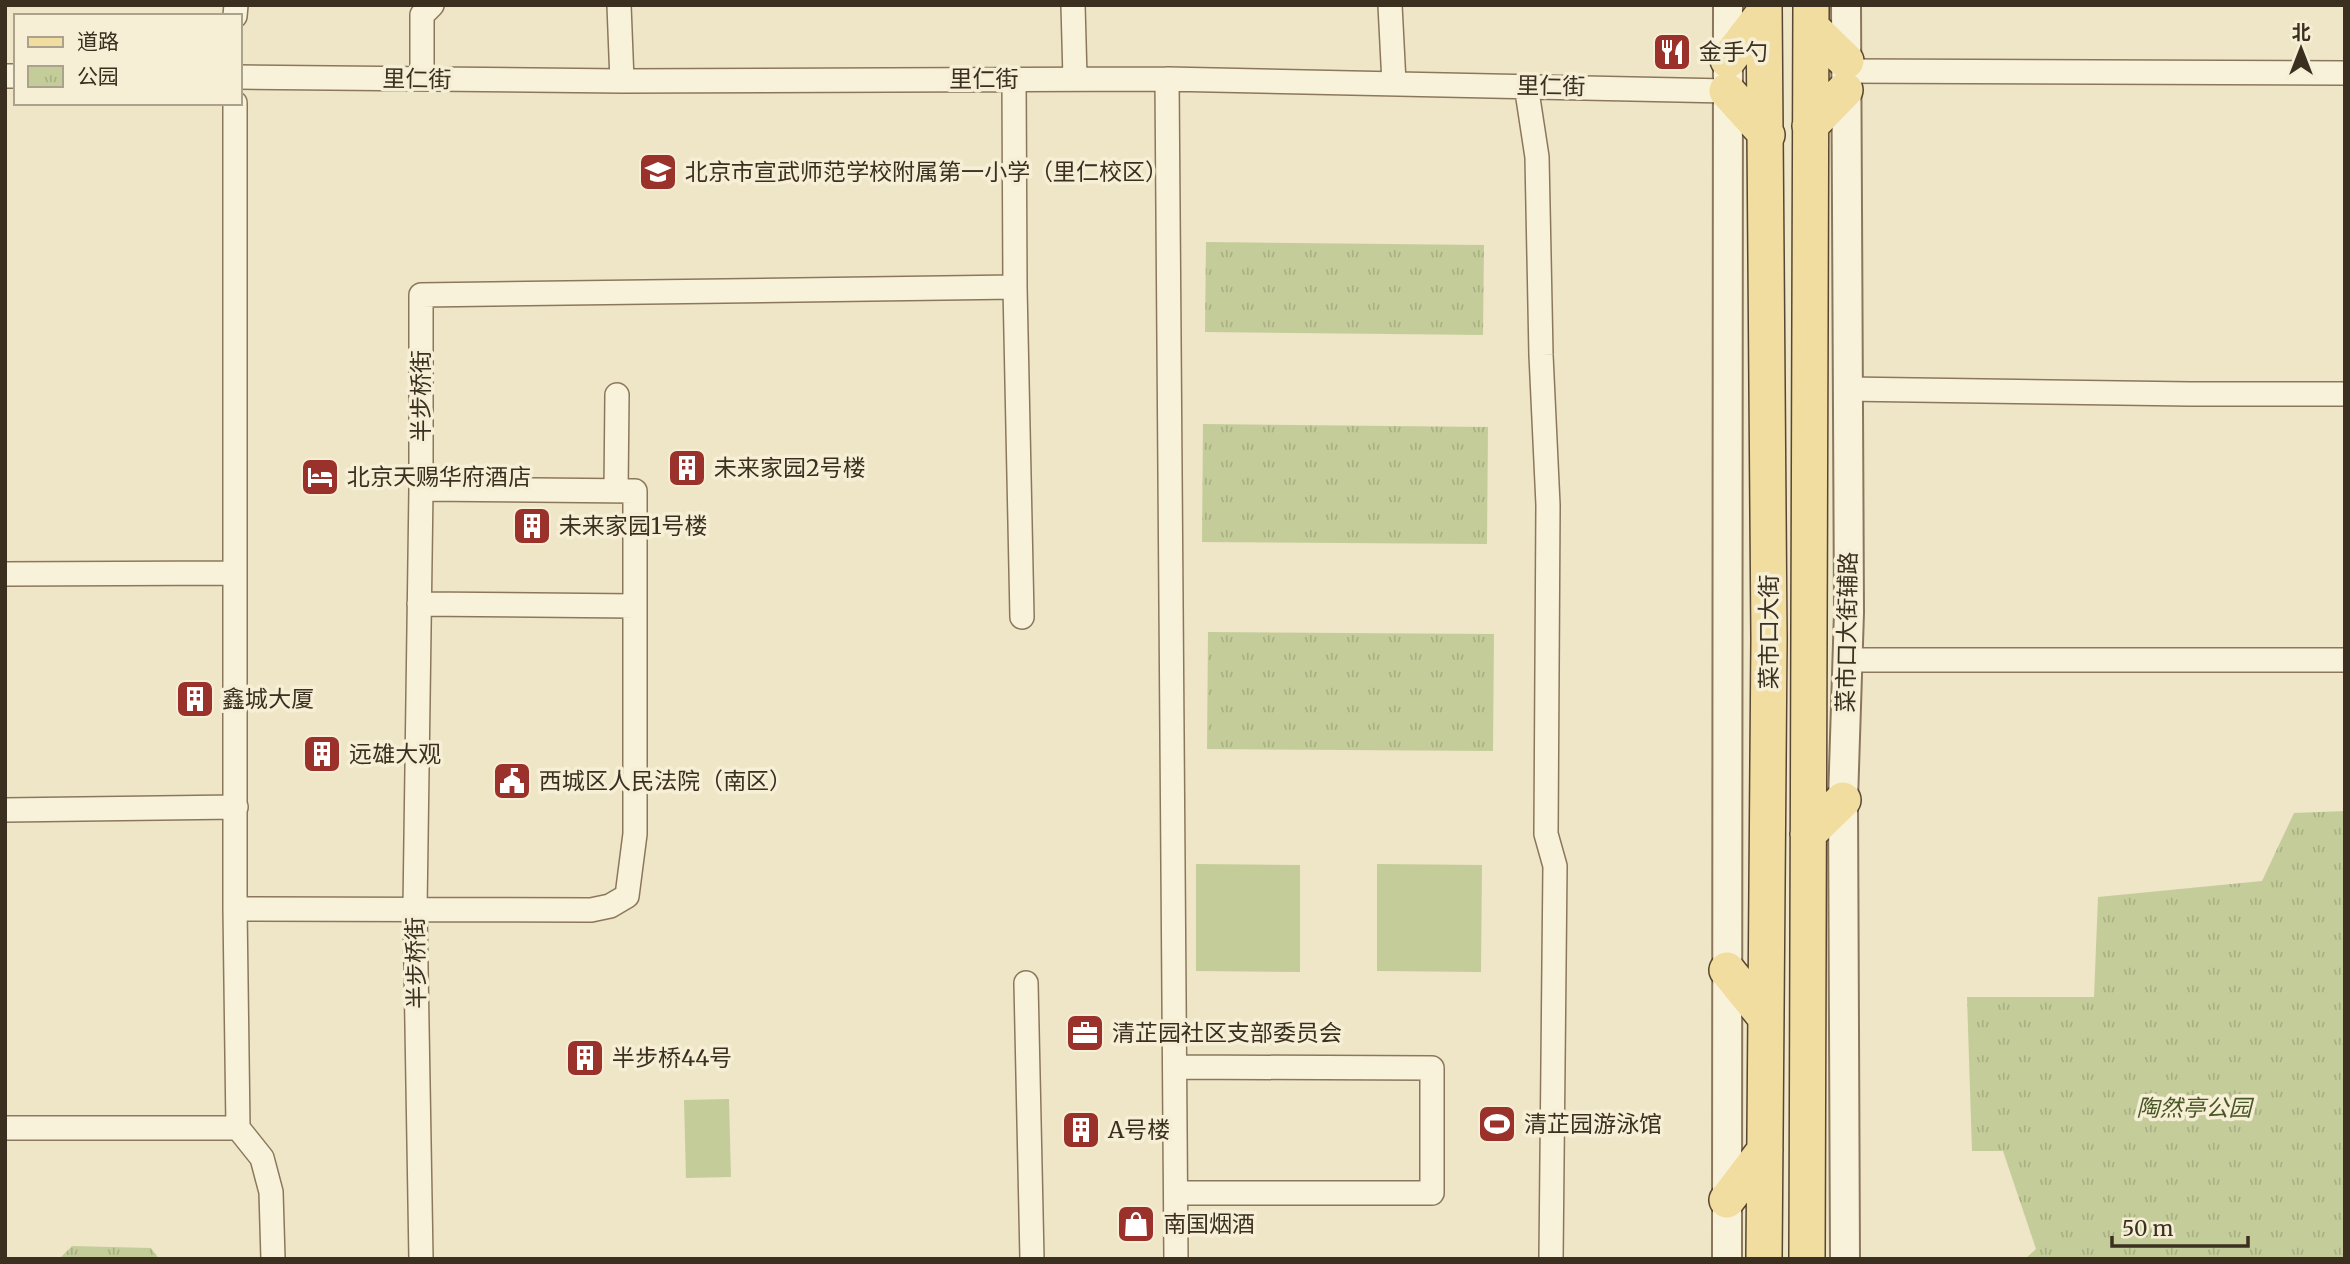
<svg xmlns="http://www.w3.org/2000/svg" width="2350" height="1264" viewBox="0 0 2350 1264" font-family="Merriweather,'Noto Sans SC',serif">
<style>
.grass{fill:#c4cd9a}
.park{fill:url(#park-tufts)}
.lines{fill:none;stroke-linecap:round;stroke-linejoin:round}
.minor-casing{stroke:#8b785c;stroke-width:26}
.tertiary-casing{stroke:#8b785c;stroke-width:32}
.primary-casing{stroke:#594630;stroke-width:38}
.minor{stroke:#f9f2da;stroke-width:23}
.tertiary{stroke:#f9f2da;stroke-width:28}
.primary{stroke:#f1dd9f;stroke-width:35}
.labels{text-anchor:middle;stroke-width:7;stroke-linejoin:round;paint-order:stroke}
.poi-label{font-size:23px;fill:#3b2f20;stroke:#f6efd6;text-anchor:start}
.street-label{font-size:23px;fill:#3b2f20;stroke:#f6efd6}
.park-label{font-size:23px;font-style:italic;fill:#485726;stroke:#f6efd6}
</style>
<defs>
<pattern id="park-tufts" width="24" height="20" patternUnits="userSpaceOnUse" patternTransform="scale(1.75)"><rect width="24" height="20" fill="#c4cd9a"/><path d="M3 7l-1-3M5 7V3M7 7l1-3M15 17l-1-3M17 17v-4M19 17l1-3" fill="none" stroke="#a9b084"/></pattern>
</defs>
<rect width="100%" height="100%" fill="#efe5c7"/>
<path class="grass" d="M 1196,864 L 1300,865 L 1300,972 L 1196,971 Z
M 1377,864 L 1482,865 L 1481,972 L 1377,971 Z
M 729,1099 L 731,1177 L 686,1178 L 684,1100 Z"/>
<path class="park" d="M 1206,242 L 1484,245 L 1483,335 L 1205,332 Z
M 1203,424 L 1488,427 L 1487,544 L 1202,542 Z
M 1208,632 L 1494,634 L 1493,751 L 1207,749 Z
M 2345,811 L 2345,1259 L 2025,1259 L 2036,1249 L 2003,1151 L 1972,1151 L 1967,997 L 2094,997 L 2098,897 L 2262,881 L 2294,813 Z
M 72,1246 L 151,1248 L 159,1259 L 59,1259 Z"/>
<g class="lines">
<defs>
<path id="minor" d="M 619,5 L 622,81
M 1073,5 L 1075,78
M 1390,5 L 1394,83
M 235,16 L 236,5
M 1845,71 L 2345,73
M 5,76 L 16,76
M 240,77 L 622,81 L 1167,79 L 1727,91
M 422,79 L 422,15 L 432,5
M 1014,79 L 1015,287 L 1022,617
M 1167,79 L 1176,1259
M 1526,85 L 1537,157 L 1541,355 L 1548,505 L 1546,834 L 1555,866 L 1551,1259
M 235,103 L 235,909 L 238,1128 L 262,1158 L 271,1192 L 273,1259
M 1846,389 L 2190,394 L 2345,394
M 616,491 L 617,395
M 5,574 L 235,573
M 419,604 L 635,606
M 1847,660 L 2345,660
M 5,810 L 236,807
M 235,909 L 591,910 L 610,906 L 627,896 L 635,834 L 635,491 L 421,489
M 1026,983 L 1032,1259
M 1175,1067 L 1432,1068 L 1432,1193 L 1176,1193
M 5,1128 L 238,1128
M 421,1259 L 415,909 L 421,489 L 421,295 L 1015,287"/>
<path id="tertiary" d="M 1727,1259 L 1728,5
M 1845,1259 L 1843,800 L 1849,612 L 1846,5"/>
<path id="primary" d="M 1811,27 L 1846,61
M 1728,60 L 1764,13
M 1727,91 L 1767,135
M 1810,126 L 1845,90
M 1808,834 L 1843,800
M 1727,970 L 1766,1018
M 1727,1200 L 1765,1150
M 1764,1259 L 1769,639 L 1764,5
M 1807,1259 L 1811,5"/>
</defs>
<use href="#minor" class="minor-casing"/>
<use href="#tertiary" class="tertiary-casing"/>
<use href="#primary" class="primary-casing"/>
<use href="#minor" class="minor"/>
<use href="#tertiary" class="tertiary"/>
<use href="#primary" class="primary"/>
</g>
<defs>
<symbol id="restaurant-square" viewBox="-11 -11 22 22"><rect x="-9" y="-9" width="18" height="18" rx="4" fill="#9a322b" stroke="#f6efd6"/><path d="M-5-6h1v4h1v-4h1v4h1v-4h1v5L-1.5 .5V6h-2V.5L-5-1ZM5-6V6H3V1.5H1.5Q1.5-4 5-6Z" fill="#fff"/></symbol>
<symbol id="school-square" viewBox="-11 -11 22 22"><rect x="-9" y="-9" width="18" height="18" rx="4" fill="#9a322b" stroke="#f6efd6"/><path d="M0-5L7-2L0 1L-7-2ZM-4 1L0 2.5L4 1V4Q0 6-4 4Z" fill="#fff"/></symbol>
<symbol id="building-square" viewBox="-11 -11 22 22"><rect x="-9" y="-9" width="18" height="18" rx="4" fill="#9a322b" stroke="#f6efd6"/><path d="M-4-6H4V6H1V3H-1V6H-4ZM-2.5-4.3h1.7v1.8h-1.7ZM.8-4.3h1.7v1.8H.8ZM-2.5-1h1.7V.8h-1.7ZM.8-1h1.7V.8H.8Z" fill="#fff"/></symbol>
<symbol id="hotel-square" viewBox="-11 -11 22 22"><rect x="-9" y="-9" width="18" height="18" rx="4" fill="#9a322b" stroke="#f6efd6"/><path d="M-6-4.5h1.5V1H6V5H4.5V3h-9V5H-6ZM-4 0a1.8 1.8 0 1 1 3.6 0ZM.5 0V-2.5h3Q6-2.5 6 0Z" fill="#fff"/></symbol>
<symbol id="civic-square" viewBox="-11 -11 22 22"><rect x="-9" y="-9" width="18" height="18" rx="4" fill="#9a322b" stroke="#f6efd6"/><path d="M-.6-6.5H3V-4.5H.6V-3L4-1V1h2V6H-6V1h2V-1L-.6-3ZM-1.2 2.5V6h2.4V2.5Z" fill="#fff"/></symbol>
<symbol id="office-square" viewBox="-11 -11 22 22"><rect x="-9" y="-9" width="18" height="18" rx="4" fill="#9a322b" stroke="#f6efd6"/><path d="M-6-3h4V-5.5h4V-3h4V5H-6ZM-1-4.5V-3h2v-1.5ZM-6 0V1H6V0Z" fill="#fff"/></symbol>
<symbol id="stadium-square" viewBox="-11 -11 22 22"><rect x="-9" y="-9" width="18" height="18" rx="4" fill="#9a322b" stroke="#f6efd6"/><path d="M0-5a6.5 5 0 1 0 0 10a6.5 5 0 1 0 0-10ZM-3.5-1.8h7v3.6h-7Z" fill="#fff"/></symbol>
<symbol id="shop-square" viewBox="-11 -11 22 22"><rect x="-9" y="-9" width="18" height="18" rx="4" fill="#9a322b" stroke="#f6efd6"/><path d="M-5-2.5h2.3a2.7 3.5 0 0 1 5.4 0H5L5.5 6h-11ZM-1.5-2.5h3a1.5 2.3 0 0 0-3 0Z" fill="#fff"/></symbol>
</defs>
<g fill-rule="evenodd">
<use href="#restaurant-square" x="1650" y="30" width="44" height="44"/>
<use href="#school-square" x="636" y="150" width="44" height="44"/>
<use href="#building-square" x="665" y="446" width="44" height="44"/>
<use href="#hotel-square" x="298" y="455" width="44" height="44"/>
<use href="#building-square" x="510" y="504" width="44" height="44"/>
<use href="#building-square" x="173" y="677" width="44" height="44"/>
<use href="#building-square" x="300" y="732" width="44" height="44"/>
<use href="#civic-square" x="490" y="759" width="44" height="44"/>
<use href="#office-square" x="1063" y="1011" width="44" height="44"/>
<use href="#building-square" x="563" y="1036" width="44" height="44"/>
<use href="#stadium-square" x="1475" y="1102" width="44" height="44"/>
<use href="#building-square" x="1059" y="1108" width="44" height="44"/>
<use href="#shop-square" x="1114" y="1202" width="44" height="44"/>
</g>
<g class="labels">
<g class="poi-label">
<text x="1699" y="60">金手勺</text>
<text x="685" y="180">北京市宣武师范学校附属第一小学（里仁校区）</text>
<text x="714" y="476">未来家园2号楼</text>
<text x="347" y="485">北京天赐华府酒店</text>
<text x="559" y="534">未来家园1号楼</text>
<text x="222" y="707">鑫城大厦</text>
<text x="349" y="762">远雄大观</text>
<text x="539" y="789">西城区人民法院（南区）</text>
<text x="1112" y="1041">清芷园社区支部委员会</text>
<text x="612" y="1066">半步桥44号</text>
<text x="1524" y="1132">清芷园游泳馆</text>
<text x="1108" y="1138">A号楼</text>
<text x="1163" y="1232">南国烟酒</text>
</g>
<g class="street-label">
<text transform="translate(417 79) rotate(1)" y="8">里仁街</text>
<text x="984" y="87">里仁街</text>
<text transform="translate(1551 86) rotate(1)" y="8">里仁街</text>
<text transform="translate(421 396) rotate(-90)" y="8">半步桥街</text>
<text transform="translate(1769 632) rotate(-90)" y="8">菜市口大街</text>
<text transform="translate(1847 632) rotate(-89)" y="8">菜市口大街辅路</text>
<text transform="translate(416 963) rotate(-91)" y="8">半步桥街</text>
</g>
<g class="park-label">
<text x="2194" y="1116">陶然亭公园</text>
</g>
</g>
<rect width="2350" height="1264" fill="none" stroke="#3b2f20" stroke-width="14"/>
<rect x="14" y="14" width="228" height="91" fill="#f6efd6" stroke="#aba28d" stroke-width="2"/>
<rect x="28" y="37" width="35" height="10" fill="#f1dd9f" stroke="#aba28d" stroke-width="2"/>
<text x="77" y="49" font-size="21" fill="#3b2f20">道路</text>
<rect x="28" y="66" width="35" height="21" fill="url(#park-tufts)" stroke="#aba28d" stroke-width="2"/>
<text x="77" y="84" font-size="21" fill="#3b2f20">公园</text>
<g transform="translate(2301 49)" stroke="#f6efd6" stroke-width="5" paint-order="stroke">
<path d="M0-5L12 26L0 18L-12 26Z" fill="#3b2f20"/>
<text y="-10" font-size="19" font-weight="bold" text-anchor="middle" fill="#3b2f20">北</text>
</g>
<path d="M2112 1236v10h136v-10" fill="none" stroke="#3b2f20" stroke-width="3.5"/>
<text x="2122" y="1236" font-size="21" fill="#3b2f20" stroke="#f6efd6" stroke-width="5" paint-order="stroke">50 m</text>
</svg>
